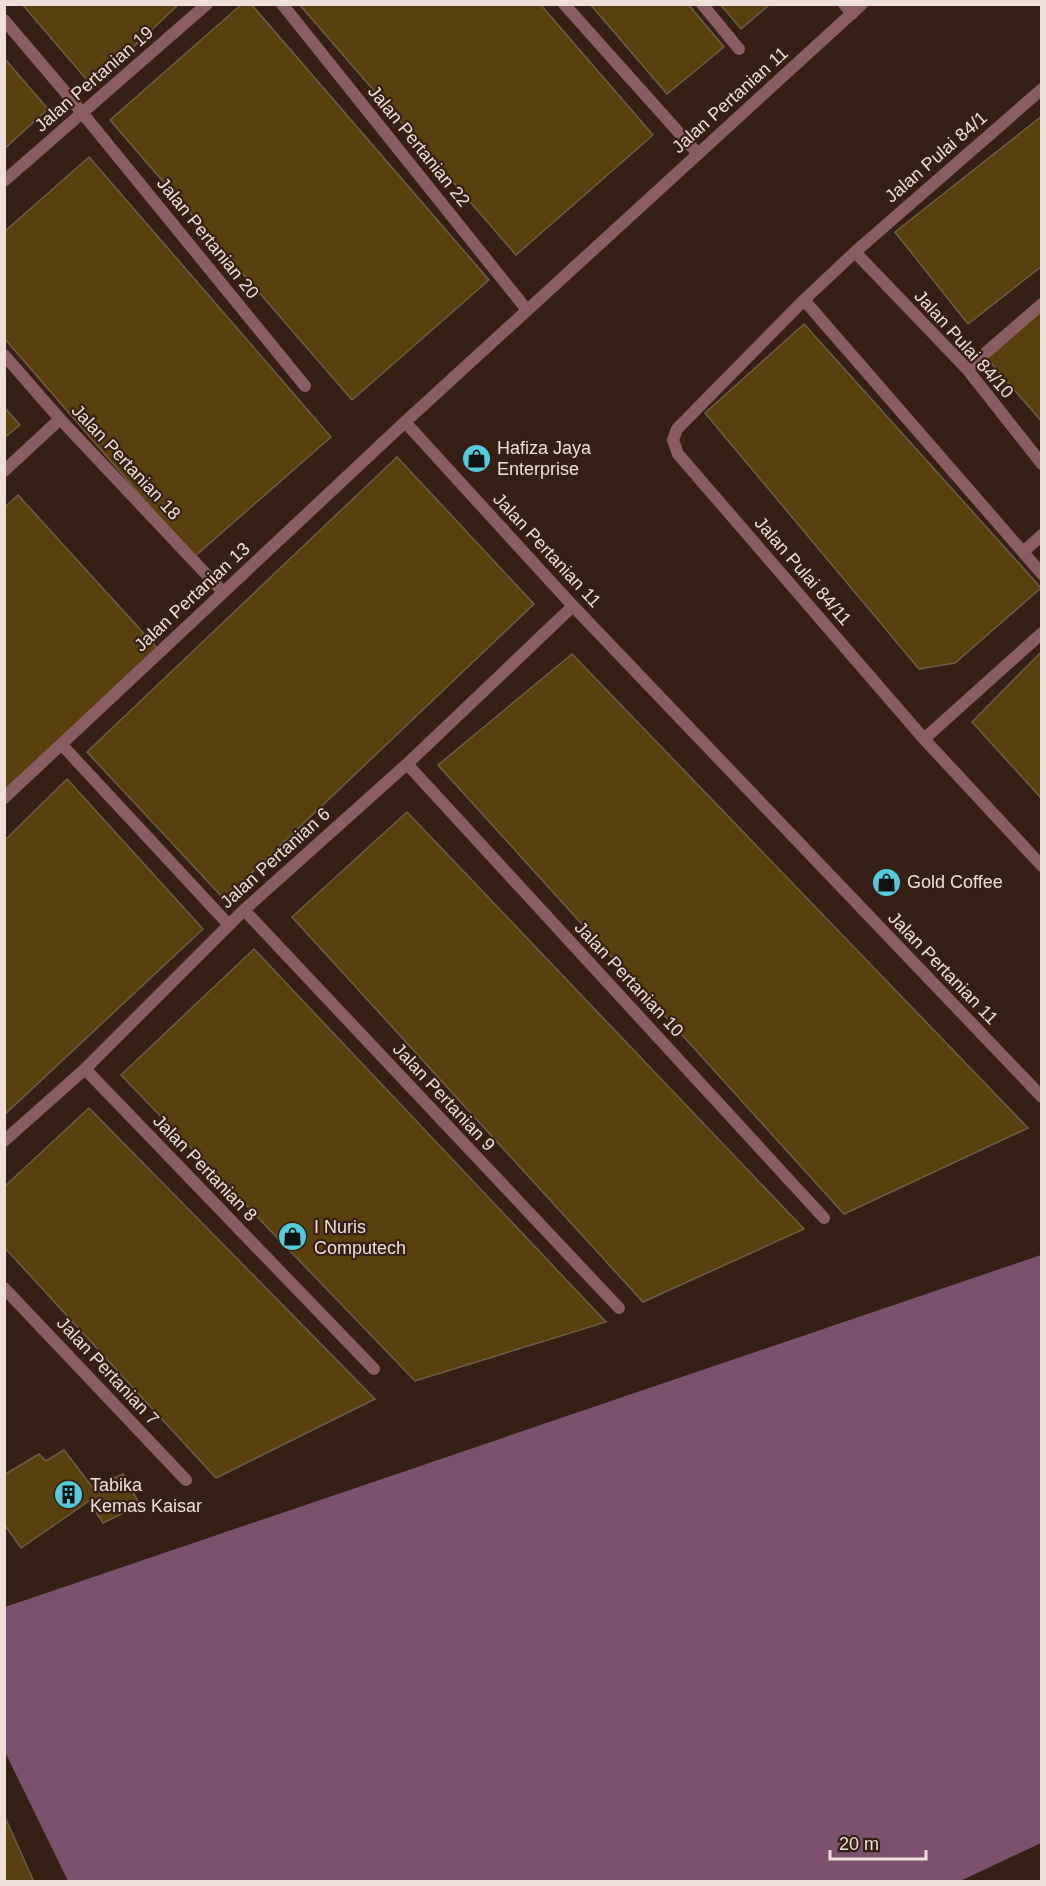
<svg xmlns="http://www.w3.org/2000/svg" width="1046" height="1886" viewBox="0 0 1046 1886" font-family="Helvetica,sans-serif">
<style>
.water{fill:#7c516e}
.building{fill:#593e0e;stroke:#6e5e47;stroke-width:1.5}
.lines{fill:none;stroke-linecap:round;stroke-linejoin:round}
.lane{stroke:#8a5d62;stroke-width:12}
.street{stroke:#8a5d62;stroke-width:12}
.labels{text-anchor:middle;stroke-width:4.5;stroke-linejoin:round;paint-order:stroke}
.street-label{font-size:18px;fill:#efdfd8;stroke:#361f14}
.poi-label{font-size:18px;fill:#efdfd8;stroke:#361f14;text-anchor:start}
</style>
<rect width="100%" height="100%" fill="#361f14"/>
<path class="water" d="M 1041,1255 L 1041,1843 L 958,1882 L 68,1881 L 5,1752 L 5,1607 Z"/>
<path class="building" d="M 22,4 L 179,4 L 92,86 Z
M 242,4 L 251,4 L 489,280 L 352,400 L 110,120 Z
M 299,4 L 540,4 L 653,135 L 516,255 Z
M 590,4 L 688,4 L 724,47 L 667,94 Z
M 720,4 L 770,4 L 741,29 Z
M 4,58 L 48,109 L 4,149 Z
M 1042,116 L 1042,266 L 968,324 L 895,232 Z
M 89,157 L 331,437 L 194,557 L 4,338 L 4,232 Z
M 1042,308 L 1042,422 L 985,356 Z
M 804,324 L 1041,588 L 955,663 L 919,669 L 705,413 Z
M 4,407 L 20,425 L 4,438 Z
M 397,457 L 534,604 L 224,899 L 87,752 Z
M 18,495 L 158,649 L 4,790 L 4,508 Z
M 1042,651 L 1042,799 L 972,722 Z
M 572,654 L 1028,1128 L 844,1214 L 438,765 Z
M 67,779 L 203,929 L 4,1115 L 4,841 Z
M 407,812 L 804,1229 L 643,1302 L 292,917 Z
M 254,949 L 606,1322 L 415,1381 L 121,1075 Z
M 89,1108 L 375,1399 L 216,1478 L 4,1247 L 4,1187 Z
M 64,1450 L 93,1488 L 123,1474 L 140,1505 L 103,1523 L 89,1501 L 21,1548 L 4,1524 L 4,1475 L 39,1454 L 46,1461 Z
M 4,1815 L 34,1882 L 4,1882 Z"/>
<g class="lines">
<path class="lane" d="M 702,4 L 739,49
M 62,745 L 229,925"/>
<path class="street" d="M 282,4 L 527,310
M 564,4 L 698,154
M 844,4 L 852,14
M 4,20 L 61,87 L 305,386
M 1042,89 L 855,252 L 804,300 L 677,429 L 673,440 L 678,454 L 924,739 L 1042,866
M 4,181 L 207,4
M 855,252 L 967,369 L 1042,464
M 804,300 L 1042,574
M 4,355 L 60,419 L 223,592
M 967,369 L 1042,304
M 405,422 L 573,606 L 1042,1097
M 4,471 L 60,419
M 1023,552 L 1042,535
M 924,739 L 1042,633
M 407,764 L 824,1218
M 4,798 L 405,422 L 862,4
M 244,910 L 619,1308
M 85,1069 L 374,1369
M 4,1141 L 85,1069 L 244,910 L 407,764 L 573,606
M 4,1288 L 186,1480"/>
</g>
<defs>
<symbol id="shop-disc" viewBox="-11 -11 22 22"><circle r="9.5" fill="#53cbda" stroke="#361f14"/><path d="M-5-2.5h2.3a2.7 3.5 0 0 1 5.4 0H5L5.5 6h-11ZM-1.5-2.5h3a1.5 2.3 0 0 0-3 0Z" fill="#111"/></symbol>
<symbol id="building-disc" viewBox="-11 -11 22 22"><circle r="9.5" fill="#53cbda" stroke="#361f14"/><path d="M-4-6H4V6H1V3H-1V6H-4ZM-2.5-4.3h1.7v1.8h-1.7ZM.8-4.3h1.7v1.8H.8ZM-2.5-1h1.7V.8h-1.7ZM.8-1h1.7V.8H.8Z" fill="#111"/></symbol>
</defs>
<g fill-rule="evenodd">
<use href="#shop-disc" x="460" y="442" width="33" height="33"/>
<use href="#shop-disc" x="870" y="866" width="33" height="33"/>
<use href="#shop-disc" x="276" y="1220" width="33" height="33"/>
<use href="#building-disc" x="52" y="1478" width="33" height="33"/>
</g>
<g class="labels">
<g class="street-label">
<text transform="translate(94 79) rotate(-41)" y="6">Jalan Pertanian 19</text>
<text transform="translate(730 100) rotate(-42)" y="6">Jalan Pertanian 11</text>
<text transform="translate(419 146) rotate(51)" y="6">Jalan Pertanian 22</text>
<text transform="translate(936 157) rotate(-41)" y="6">Jalan Pulai 84/1</text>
<text transform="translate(208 238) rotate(51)" y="6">Jalan Pertanian 20</text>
<text transform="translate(964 344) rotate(48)" y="6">Jalan Pulai 84/10</text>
<text transform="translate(126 462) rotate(47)" y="6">Jalan Pertanian 18</text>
<text transform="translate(547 550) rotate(47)" y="6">Jalan Pertanian 11</text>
<text transform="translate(803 571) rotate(49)" y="6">Jalan Pulai 84/11</text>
<text transform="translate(192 597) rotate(-43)" y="6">Jalan Pertanian 13</text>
<text transform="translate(275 858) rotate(-42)" y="6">Jalan Pertanian 6</text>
<text transform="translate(943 968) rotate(46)" y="6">Jalan Pertanian 11</text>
<text transform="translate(629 979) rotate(47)" y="6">Jalan Pertanian 10</text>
<text transform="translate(444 1097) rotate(47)" y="6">Jalan Pertanian 9</text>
<text transform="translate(205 1168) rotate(46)" y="6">Jalan Pertanian 8</text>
<text transform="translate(108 1371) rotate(47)" y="6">Jalan Pertanian 7</text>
</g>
<g class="poi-label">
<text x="497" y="454">Hafiza Jaya<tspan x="497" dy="21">Enterprise</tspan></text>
<text x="907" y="888">Gold Coffee</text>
<text x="314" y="1233">I Nuris<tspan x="314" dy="21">Computech</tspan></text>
<text x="90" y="1491">Tabika<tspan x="90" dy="21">Kemas Kaisar</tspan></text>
</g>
</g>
<rect width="1046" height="1886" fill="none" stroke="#efdfd8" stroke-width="12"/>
<path d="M830 1850v9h96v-9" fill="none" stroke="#efdfd8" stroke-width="3"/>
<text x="839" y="1850" font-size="18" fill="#efdfd8" stroke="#361f14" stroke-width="4.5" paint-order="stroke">20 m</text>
</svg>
